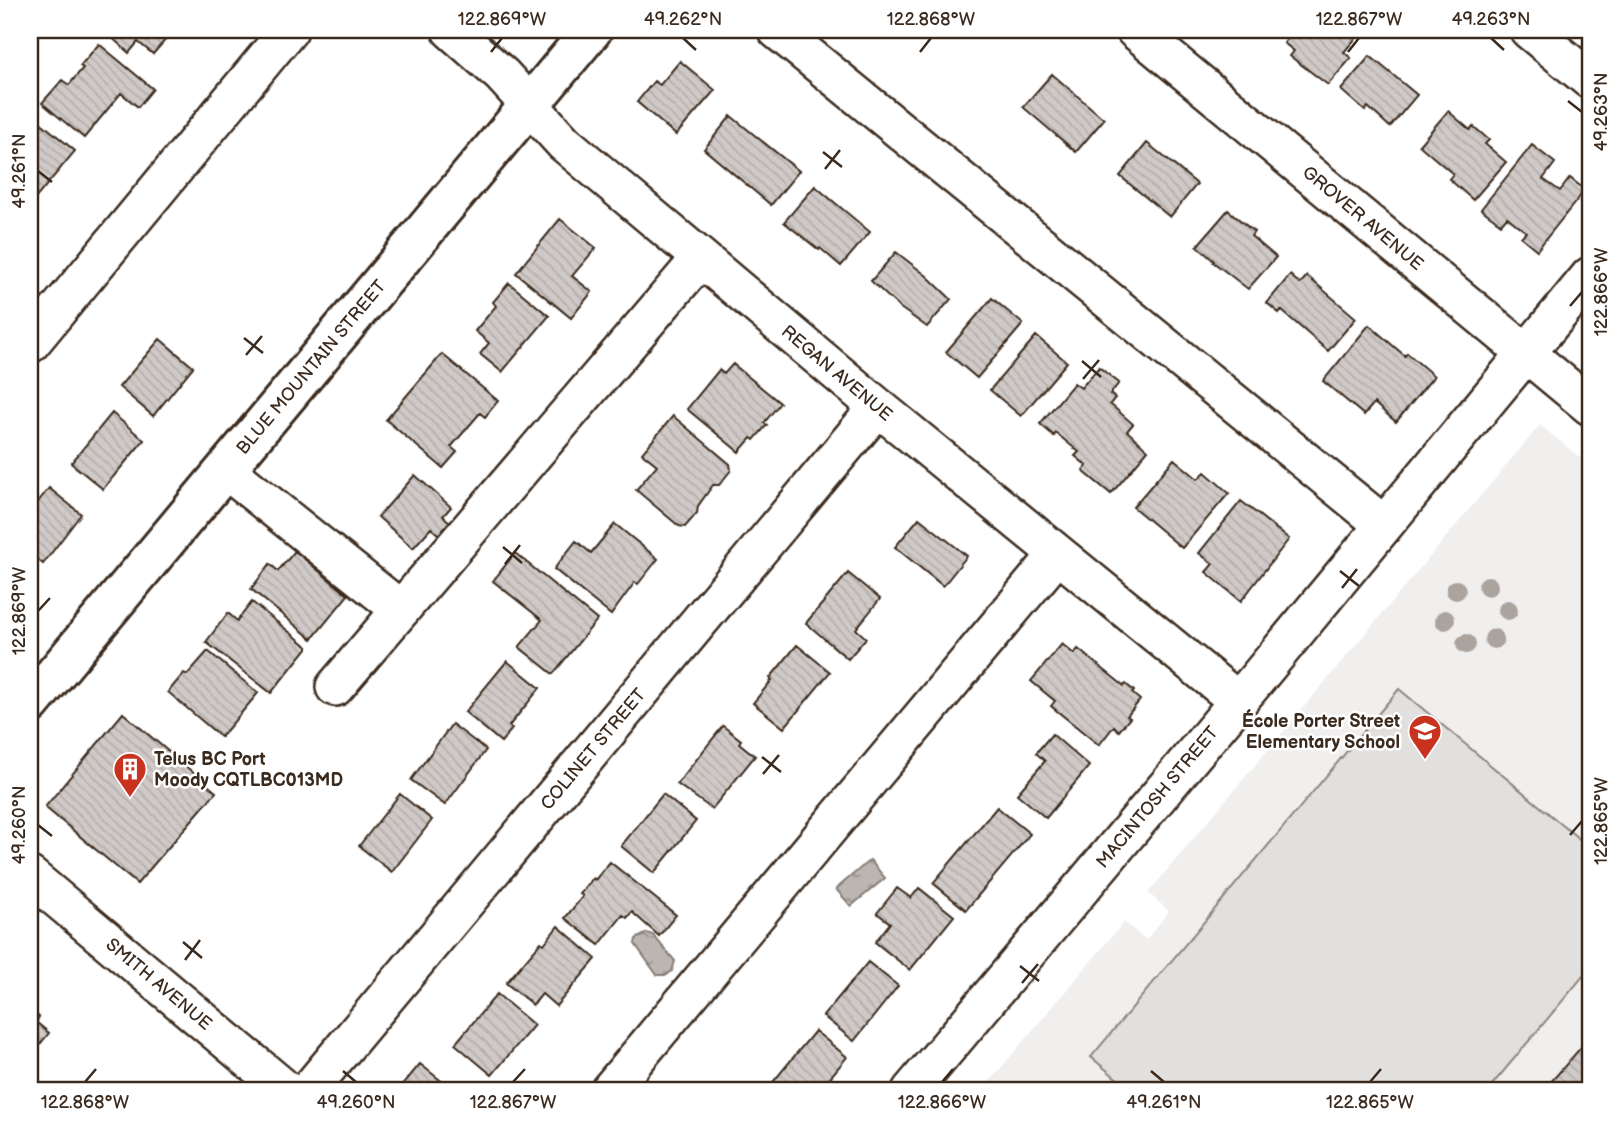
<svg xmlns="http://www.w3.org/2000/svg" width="1620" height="1121" viewBox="0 0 1620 1121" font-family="'Balsamiq Sans',sans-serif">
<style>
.built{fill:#f1efee}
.garden{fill:#e2e0de;stroke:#8e857e;stroke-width:2}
.water{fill:url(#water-ripples);stroke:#887e77;stroke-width:2}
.building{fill:url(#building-back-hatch);stroke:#3b2a1e;stroke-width:2}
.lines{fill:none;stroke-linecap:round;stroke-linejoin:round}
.minor-casing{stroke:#3b2a1e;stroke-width:42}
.major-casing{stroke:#3b2a1e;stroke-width:44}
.minor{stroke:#fff;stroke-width:37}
.major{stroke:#fff;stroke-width:38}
.tree{fill:#aaa39e}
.ticks{fill:none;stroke:#3b2a1e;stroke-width:2.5}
.labels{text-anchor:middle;stroke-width:5;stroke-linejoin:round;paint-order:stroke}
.street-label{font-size:18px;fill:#3b2a1e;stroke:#fff}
.poi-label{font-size:18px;font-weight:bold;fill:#3b2a1e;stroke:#fff;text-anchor:end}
.neatline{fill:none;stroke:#3b2a1e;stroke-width:2.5}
.ticks-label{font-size:18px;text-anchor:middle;fill:#3b2a1e}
</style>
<defs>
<pattern id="water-ripples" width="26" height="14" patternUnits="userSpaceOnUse" patternTransform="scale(1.75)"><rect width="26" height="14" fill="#bcb6b3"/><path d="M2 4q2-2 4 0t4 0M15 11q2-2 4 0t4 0" fill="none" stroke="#9a9491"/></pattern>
<pattern id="building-back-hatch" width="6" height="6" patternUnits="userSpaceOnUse" patternTransform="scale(1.75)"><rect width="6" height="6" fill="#cfcac7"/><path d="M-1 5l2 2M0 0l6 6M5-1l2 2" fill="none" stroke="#b3aeaa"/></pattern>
</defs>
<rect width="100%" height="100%" fill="#fff"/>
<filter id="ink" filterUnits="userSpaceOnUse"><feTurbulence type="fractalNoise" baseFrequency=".0143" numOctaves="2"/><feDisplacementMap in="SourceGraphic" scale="14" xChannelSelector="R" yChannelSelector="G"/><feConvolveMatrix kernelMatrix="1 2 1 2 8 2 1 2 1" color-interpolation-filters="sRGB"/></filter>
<g filter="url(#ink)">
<path class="built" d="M 1540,425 L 1590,466 L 1590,1091 L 1000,1091 L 989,1082 L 1124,922 L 1146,940 L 1169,911 L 1148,893 Z"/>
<path class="garden" d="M 1399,689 L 1590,848 L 1590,968 L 1487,1091 L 1132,1091 L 1091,1057 Z"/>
<path class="water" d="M 870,860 L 885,878 L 851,906 L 836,889 Z
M 647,933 L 653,935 L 675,961 L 672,971 L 667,975 L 657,975 L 635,944 L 636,939 Z"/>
<path class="building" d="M 113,30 L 174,30 L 153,54 L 138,42 L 129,53 L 109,35 Z
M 1280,30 L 1363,30 L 1344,52 L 1351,58 L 1328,85 L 1290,56 L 1294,51 L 1284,43 L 1289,37 Z
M 99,44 L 153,89 L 138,107 L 121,93 L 84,138 L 42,103 L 62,80 L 69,85 L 83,68 L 80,66 Z
M 1370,56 L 1417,95 L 1390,127 L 1368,107 L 1365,111 L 1341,90 Z
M 680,61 L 715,90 L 676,135 L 637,102 L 654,81 L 660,85 Z
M 1052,74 L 1104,119 L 1076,152 L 1023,107 Z
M 1448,111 L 1470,130 L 1473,126 L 1489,140 L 1485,144 L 1506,162 L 1473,200 L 1449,179 L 1453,174 L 1419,145 Z
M 731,116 L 799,171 L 771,205 L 704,149 Z
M 39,121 L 75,151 L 30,205 L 30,133 Z
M 1147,143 L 1197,184 L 1170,217 L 1120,176 Z
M 1532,145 L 1555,163 L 1543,179 L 1560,191 L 1570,178 L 1585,190 L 1537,250 L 1521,237 L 1526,232 L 1507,217 L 1501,224 L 1481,209 Z
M 815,186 L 870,232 L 841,266 L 820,248 L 819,250 L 784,222 Z
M 1228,210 L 1254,232 L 1251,236 L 1276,257 L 1248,289 L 1213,262 L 1214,261 L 1197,246 Z
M 560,219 L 596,248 L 572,276 L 592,292 L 571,318 L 516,273 Z
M 896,252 L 927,276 L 951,299 L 927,327 L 899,307 L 871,281 Z
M 1290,275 L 1300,284 L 1307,276 L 1356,318 L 1328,351 L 1281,310 L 1279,313 L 1267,303 Z
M 509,283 L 549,316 L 502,372 L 480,354 L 489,343 L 475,331 L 496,306 L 493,302 Z
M 992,298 L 1023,324 L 977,378 L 946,352 Z
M 1369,325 L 1405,356 L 1407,353 L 1434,376 L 1396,422 L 1374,403 L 1364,415 L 1323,381 Z
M 1036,336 L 1067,362 L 1021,416 L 990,390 Z
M 160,339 L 193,367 L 153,416 L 119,387 Z
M 442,354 L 498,401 L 485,417 L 480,413 L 451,447 L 457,452 L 443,468 L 386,420 Z
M 733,364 L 780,403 L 764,423 L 767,425 L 754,440 L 751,438 L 739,452 L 687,409 L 719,370 L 724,374 Z
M 1099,367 L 1119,383 L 1110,394 L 1115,398 L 1110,404 L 1133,424 L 1127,431 L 1148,450 L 1111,494 L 1083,471 L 1087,466 L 1075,456 L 1079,452 L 1056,433 L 1054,436 L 1040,424 L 1074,383 L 1081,388 Z
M 112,413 L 144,440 L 103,489 L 71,463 Z
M 673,416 L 730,464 L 731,470 L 719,485 L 713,485 L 698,506 L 697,513 L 685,527 L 679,526 L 636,490 L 657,465 L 642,453 Z
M 1174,459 L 1198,479 L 1205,472 L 1229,493 L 1182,548 L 1133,507 Z
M 415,475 L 451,507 L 443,516 L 450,522 L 439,535 L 431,528 L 413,548 L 378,517 Z
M 49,488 L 81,514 L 43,564 L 30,553 L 30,512 Z
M 1241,501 L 1289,539 L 1241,601 L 1206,572 L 1213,564 L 1199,553 Z
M 919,518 L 967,556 L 943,586 L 895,547 Z
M 615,524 L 658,559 L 638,584 L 635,582 L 611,615 L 554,569 L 576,541 L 591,553 Z
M 295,551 L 348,595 L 312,639 L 251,589 L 270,564 L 278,571 Z
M 515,553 L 597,620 L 553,674 L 519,647 L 542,620 L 493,581 Z
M 848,573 L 880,599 L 856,629 L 866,638 L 848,659 L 806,623 Z
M 252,602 L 308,647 L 271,693 L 206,642 L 228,613 L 237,621 Z
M 1062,644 L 1074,654 L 1078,649 L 1124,686 L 1126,684 L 1134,691 L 1132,693 L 1140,700 L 1127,716 L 1130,718 L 1119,731 L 1114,726 L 1099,745 L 1051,706 L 1055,701 L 1031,681 Z
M 797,645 L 830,672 L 784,728 L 753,703 L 772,680 L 770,678 Z
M 208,651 L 258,693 L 221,737 L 168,692 L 184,673 L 187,675 Z
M 507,661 L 540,688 L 509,726 L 512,729 L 501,742 L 465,712 Z
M 123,713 L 216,792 L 137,884 L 45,807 Z
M 452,724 L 486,750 L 445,805 L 411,780 Z
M 723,726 L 741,740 L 739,743 L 755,756 L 712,809 L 677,784 Z
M 1052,734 L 1089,766 L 1046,818 L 1017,794 L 1045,761 L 1036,753 Z
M 400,794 L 432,820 L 392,872 L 359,846 Z
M 663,794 L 696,821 L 654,873 L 621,846 Z
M 997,807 L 1030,834 L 966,910 L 933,883 Z
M 610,862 L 676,915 L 659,936 L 632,912 L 627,918 L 623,915 L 599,945 L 565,918 L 583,896 L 580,894 L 593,878 L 595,880 Z
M 897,888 L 911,898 L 919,888 L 954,916 L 910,970 L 875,942 L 890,923 L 877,913 Z
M 558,926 L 596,959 L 556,1006 L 542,994 L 533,1005 L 506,983 L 541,942 L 544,944 Z
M 868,962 L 898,986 L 854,1041 L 823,1016 Z
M 497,994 L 534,1025 L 492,1075 L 455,1044 Z
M 30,1010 L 39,1017 L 36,1022 L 49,1033 L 30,1057 Z
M 815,1031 L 847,1057 L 819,1091 L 784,1091 L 773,1082 Z
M 1589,1038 L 1590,1091 L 1543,1091 Z
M 420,1064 L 454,1091 L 403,1091 L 400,1088 Z"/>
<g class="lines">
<defs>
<path id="minor" d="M 451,30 L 502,75 L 564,143 L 878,407 L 1238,701
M 777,30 L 1384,525
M 1135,30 L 1590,406
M 1529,30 L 1590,80
M 30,344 L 289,30
M 226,470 L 401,610
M 335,687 L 700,259
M 30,876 L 287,1091
M 308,1091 L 878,407
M 609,1091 L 1058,554
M 911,1091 L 1256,680 L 1590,276"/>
<path id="major" d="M 30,704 L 592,30"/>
</defs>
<use href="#minor" class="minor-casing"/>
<use href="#major" class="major-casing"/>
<use href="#minor" class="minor"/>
<use href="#major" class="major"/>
</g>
<g class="tree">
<circle cx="1488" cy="586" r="10"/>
<circle cx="1456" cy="590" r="10"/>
<circle cx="1508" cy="610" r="10"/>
<circle cx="1445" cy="620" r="10"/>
<circle cx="1494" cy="639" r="10"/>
<circle cx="1466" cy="644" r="10"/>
</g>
</g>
<path class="ticks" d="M 683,38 L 696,50M 1491,38 L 1504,50M 491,52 L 502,38M 920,52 L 931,38M 1348,52 L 1359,38M 1568,101 L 1582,112M 823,152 L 842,167M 825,169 L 840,150M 38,171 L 52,182M 1570,306 L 1582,292M 244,338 L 263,353M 246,355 L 262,336M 1082,361 L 1101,377M 1083,379 L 1099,360M 503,547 L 522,563M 505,564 L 520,545M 1340,571 L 1359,586M 1342,588 L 1357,569M 38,611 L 50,598M 762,757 L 781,772M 763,774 L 779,755M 38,825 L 52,836M 1570,835 L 1582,821M 183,942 L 202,958M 185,960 L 200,940M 1020,966 L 1039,981M 1022,983 L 1038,964M 343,1071 L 356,1082M 1151,1071 L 1164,1082M 85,1082 L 96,1069M 513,1082 L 525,1069M 942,1082 L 953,1069M 1370,1082 L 1381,1069"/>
<defs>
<symbol id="school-pin" viewBox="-11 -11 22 30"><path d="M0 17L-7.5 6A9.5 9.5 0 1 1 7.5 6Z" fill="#c8321e" stroke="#fff"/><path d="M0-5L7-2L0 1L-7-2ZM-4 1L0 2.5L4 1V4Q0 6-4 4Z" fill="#fff"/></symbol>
<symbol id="building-pin" viewBox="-11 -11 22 30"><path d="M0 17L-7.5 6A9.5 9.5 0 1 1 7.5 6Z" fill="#c8321e" stroke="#fff"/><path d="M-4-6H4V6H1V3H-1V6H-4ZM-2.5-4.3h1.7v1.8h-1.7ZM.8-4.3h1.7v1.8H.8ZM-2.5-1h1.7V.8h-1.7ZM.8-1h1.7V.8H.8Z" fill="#fff"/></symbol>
</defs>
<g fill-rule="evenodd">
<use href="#school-pin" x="1406" y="712" width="38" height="52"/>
<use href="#building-pin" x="111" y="750" width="38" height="52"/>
</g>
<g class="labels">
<g class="street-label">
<text transform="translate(1363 218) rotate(40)" y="6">GROVER AVENUE</text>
<text transform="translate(311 367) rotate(-50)" y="6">BLUE MOUNTAIN STREET</text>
<text transform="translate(837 373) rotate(40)" y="6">REGAN AVENUE</text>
<text transform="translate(593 749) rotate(-50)" y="6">COLINET STREET</text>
<text transform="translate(1157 797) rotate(-50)" y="6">MACINTOSH STREET</text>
<text transform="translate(159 984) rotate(40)" y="6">SMITH AVENUE</text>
</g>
<g class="poi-label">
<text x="1400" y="727">École Porter Street<tspan x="1400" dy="21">Elementary School</tspan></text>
<text x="154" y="765" text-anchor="start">Telus BC Port<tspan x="154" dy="21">Moody CQTLBC013MD</tspan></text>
</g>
</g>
<rect width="1620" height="1121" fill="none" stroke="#fff" stroke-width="77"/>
<rect x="38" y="38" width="1544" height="1044" class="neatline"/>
<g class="ticks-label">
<text x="502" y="25">122.869°W</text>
<text x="683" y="25">49.262°N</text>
<text x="931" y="25">122.868°W</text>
<text x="1359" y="25">122.867°W</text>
<text x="1491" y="25">49.263°N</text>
<text transform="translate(1601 112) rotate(-90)" y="6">49.263°N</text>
<text transform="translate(19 171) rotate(-90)" y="6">49.261°N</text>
<text transform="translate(1601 292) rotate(-90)" y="6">122.866°W</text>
<text transform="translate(19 611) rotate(-90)" y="6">122.869°W</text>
<text transform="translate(1601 821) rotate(-90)" y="6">122.865°W</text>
<text transform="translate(19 825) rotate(-90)" y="6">49.260°N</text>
<text x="85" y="1108">122.868°W</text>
<text x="356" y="1108">49.260°N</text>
<text x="513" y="1108">122.867°W</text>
<text x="942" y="1108">122.866°W</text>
<text x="1164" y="1108">49.261°N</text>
<text x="1370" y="1108">122.865°W</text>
</g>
</svg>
